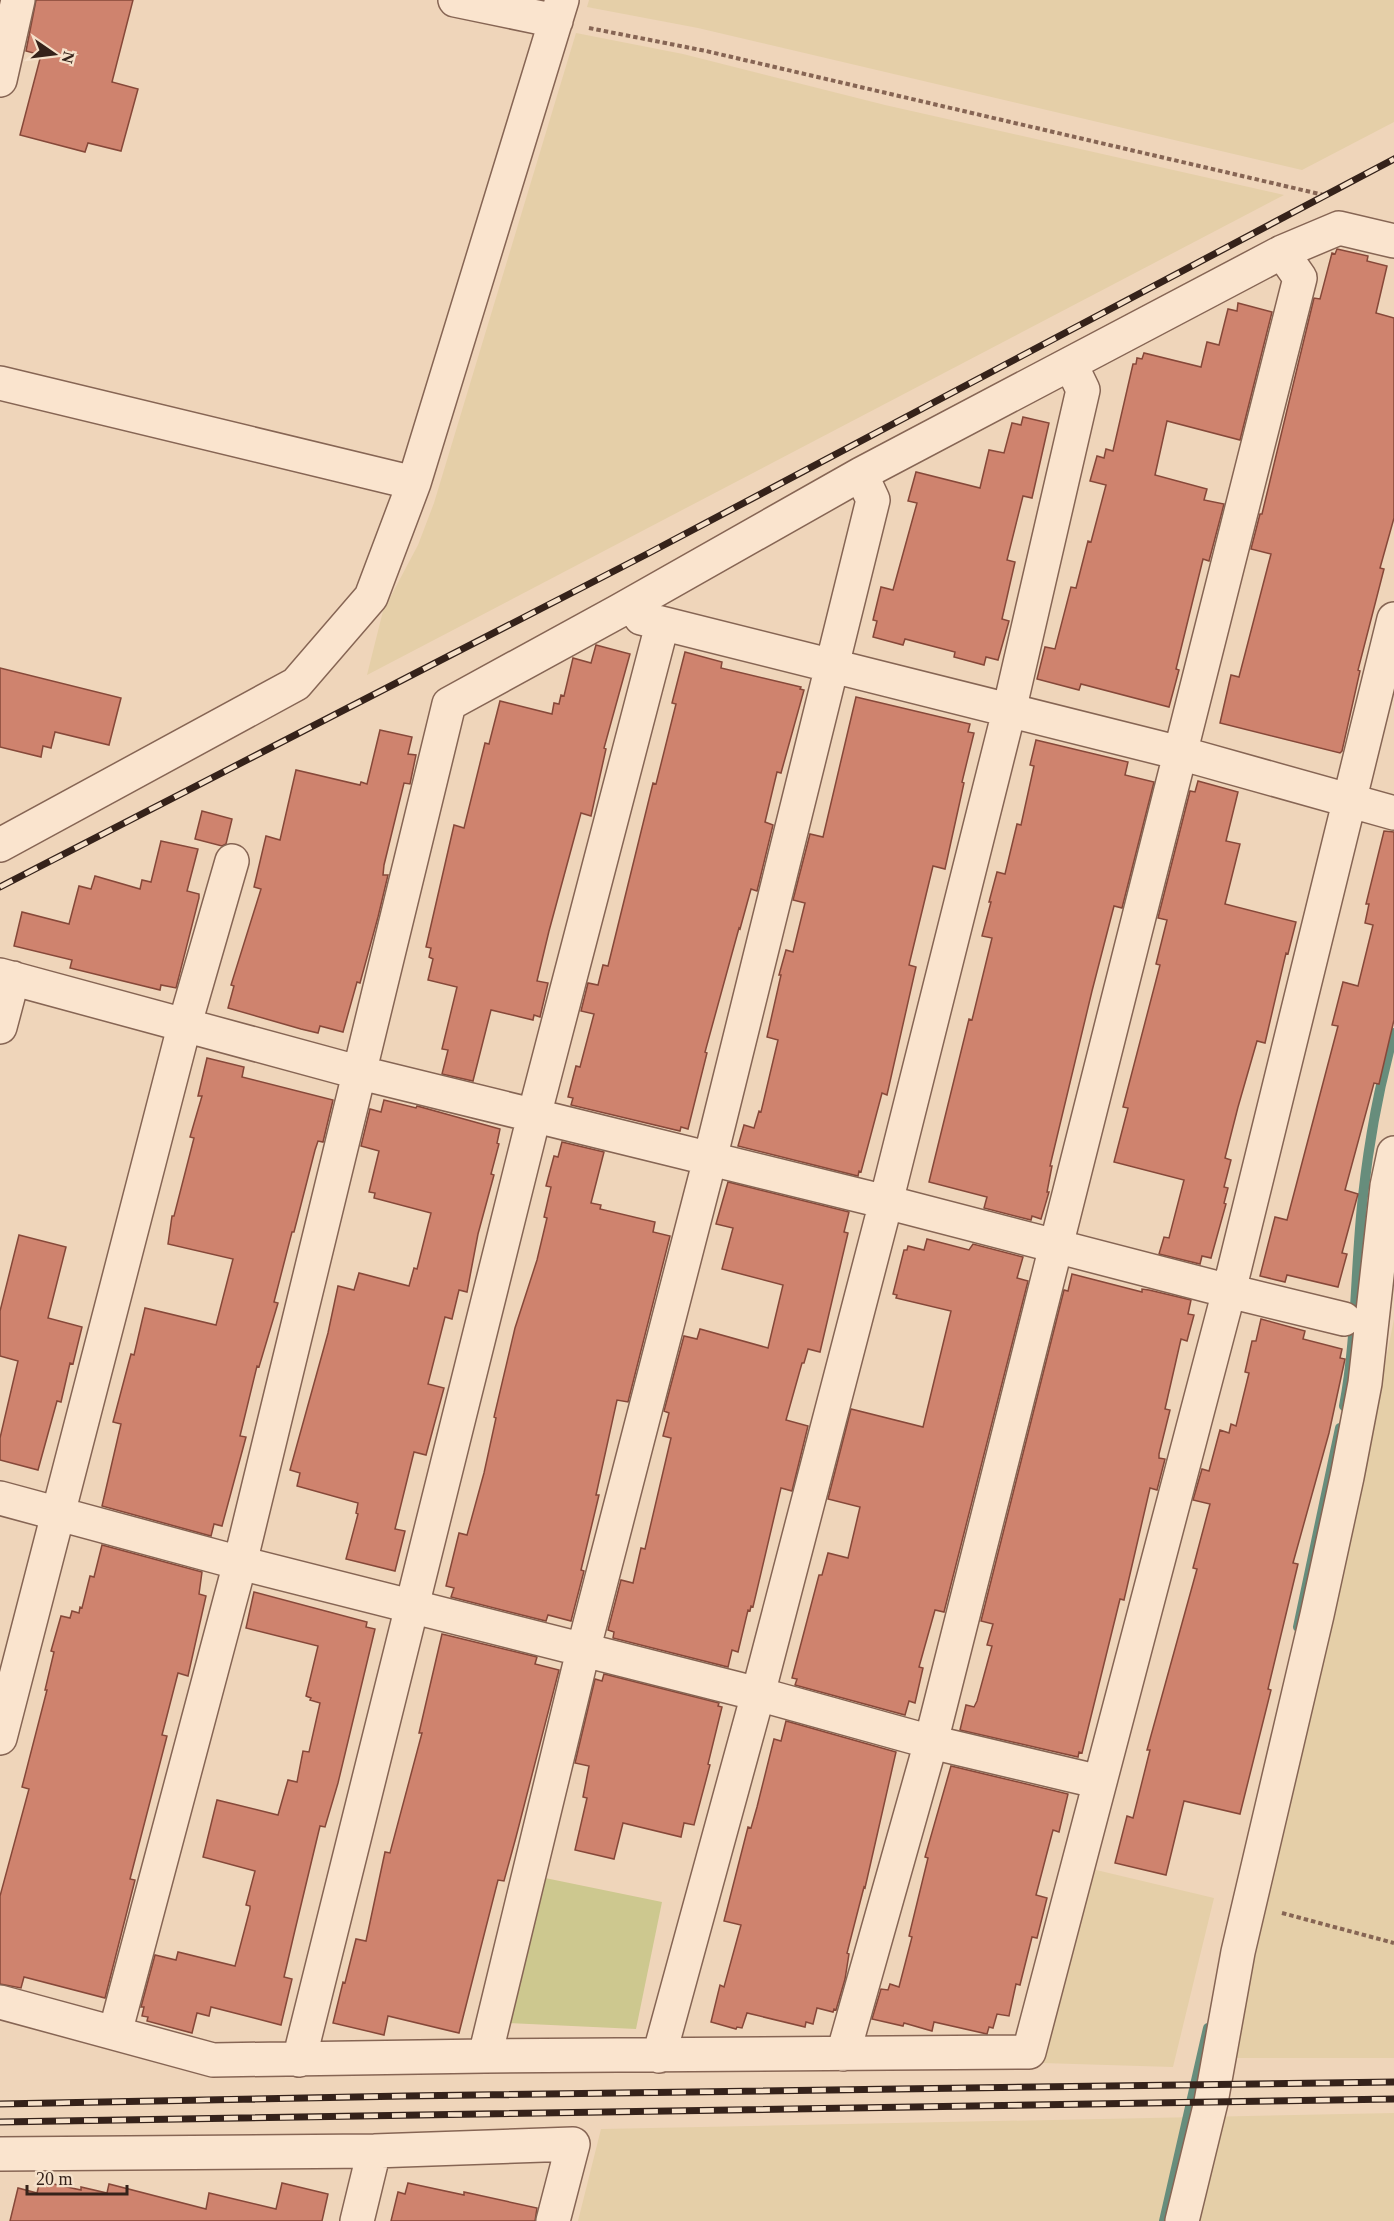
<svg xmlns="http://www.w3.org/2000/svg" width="1394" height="2221" viewBox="0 0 1394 2221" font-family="'Times New Roman',serif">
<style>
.farmland{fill:#e5cfa8}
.green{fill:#cdc88f}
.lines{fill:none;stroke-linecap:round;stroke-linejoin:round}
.stream{stroke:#678d7c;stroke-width:10}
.building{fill:#cf836e;stroke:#864839;stroke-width:1.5}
.minor-casing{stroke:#866554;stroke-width:36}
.path{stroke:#866554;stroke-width:4;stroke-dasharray:4.5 3;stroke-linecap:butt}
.minor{stroke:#fae4ce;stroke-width:33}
.rail-casing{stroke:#35221a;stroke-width:7}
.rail{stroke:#f6e1ca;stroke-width:4.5;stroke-dasharray:14;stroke-linecap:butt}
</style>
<rect width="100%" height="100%" fill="#efd5ba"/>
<path class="farmland" d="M 589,0 L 1394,0 L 1394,122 L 1302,170 L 698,28 L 587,7 Z
M 576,33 L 683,54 L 885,105 L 1284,195 L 367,675 L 383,611 L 418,545 L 434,503 Z
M 1394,1319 L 1394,2058 L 1231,2058 L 1253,1927 L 1372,1429 Z
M 1092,1869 L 1214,1898 L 1173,2067 L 1042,2063 Z
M 1394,2113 L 1394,2221 L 578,2221 L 601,2129 Z"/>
<path class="green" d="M 545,1878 L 662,1902 L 636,2029 L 507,2023 Z"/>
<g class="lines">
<path class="stream" d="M 1344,1406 C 1357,1337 1355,1266 1363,1196 C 1369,1141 1379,1086 1394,1033
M 1298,1627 L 1340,1428
M 1164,2221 L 1208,2028"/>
</g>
<path class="building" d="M 36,0 L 133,0 L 112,82 L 138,89 L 121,151 L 88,143 L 85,152 L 20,135 L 41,55 L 26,51 Z
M 1337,249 L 1368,256 L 1367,261 L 1387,266 L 1376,313 L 1394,318 L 1394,518 L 1380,568 L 1384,569 L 1358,670 L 1360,671 L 1342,751 L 1340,753 L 1220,723 L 1231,675 L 1239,677 L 1271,554 L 1251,549 L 1260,514 L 1262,514 L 1314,298 L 1320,299 L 1332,253 L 1335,254 Z
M 1238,303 L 1272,312 L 1240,440 L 1167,421 L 1155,475 L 1207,489 L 1204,500 L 1224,504 L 1209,561 L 1203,559 L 1176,669 L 1179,670 L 1169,707 L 1081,684 L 1079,690 L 1037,679 L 1045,647 L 1055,649 L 1071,587 L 1076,588 L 1088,541 L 1091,542 L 1106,485 L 1090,481 L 1097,456 L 1104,458 L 1106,449 L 1113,451 L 1133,364 L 1136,364 L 1137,358 L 1142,359 L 1144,353 L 1201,367 L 1207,342 L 1219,345 L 1228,309 L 1237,311 Z
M 1023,417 L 1049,423 L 1032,498 L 1023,496 L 1007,560 L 1015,562 L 1002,619 L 1009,621 L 998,660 L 986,657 L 984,665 L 954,657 L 955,652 L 905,639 L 903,645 L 873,637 L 877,621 L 873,620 L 881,587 L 893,590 L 917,503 L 908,501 L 916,472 L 980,488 L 989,450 L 1004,453 L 1012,423 L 1021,425 Z
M 596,645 L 630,654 L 604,748 L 606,749 L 591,816 L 581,813 L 549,931 L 537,981 L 548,983 L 540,1017 L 534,1015 L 533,1020 L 491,1010 L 473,1081 L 442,1074 L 448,1050 L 442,1049 L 457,987 L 428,980 L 433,959 L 429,957 L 431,948 L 426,947 L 454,825 L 464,828 L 485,743 L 489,744 L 500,701 L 552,714 L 554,703 L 559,704 L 561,695 L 564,696 L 573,658 L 591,663 Z
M 685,652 L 722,662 L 721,668 L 801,687 L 800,689 L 804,690 L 781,773 L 777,772 L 765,822 L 773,825 L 757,891 L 751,889 L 740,929 L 739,928 L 705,1052 L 707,1053 L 688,1129 L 681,1127 L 680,1131 L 571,1105 L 573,1098 L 568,1097 L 576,1066 L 580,1067 L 594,1014 L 581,1011 L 588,983 L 598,985 L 603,965 L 608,966 L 653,783 L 656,784 L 676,704 L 672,703 Z
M 0,668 L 121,698 L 109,745 L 55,732 L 51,748 L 43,746 L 41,757 L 0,747 Z
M 856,697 L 970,724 L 968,732 L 974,733 L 962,782 L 964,783 L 945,869 L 933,866 L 909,965 L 916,967 L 887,1095 L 882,1093 L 861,1172 L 859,1171 L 858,1176 L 738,1146 L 744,1125 L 754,1128 L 759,1111 L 761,1112 L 778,1040 L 767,1037 L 781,975 L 779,975 L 786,950 L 793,952 L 805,903 L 793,900 L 810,834 L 823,837 Z
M 380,730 L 412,737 L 408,754 L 416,755 L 410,784 L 404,783 L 384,865 L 383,875 L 388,875 L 378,917 L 360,983 L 357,982 L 343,1032 L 320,1026 L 318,1033 L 301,1029 L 228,1008 L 234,986 L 231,985 L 261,889 L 254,887 L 266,836 L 280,840 L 296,770 L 360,785 L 361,782 L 367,784 Z
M 1036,740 L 1128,762 L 1125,775 L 1154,782 L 1122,908 L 1114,906 L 1092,991 L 1050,1166 L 1052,1166 L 1047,1192 L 1049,1192 L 1041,1219 L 1032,1216 L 1031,1220 L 984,1208 L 987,1197 L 929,1182 L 969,1019 L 972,1020 L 992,938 L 982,936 L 991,902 L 989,902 L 997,872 L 1005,874 L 1017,824 L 1021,825 L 1034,766 L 1030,765 Z
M 1198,781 L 1238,792 L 1226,841 L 1240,844 L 1225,904 L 1296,922 L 1288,954 L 1286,953 L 1265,1043 L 1257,1041 L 1238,1107 L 1225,1158 L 1231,1160 L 1224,1187 L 1228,1188 L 1224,1203 L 1226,1204 L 1211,1258 L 1202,1256 L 1200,1264 L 1159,1254 L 1164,1237 L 1169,1238 L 1184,1180 L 1114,1162 L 1128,1108 L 1123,1107 L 1160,965 L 1156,964 L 1167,920 L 1158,918 L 1190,791 L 1195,792 Z
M 202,811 L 232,819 L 226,844 L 222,846 L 195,839 Z
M 1384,831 L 1394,832 L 1394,1020 L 1379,1084 L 1374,1083 L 1345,1190 L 1358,1194 L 1342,1253 L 1347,1254 L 1338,1287 L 1287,1275 L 1285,1282 L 1260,1276 L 1275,1217 L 1287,1220 L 1338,1026 L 1332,1025 L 1343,982 L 1358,986 L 1373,925 L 1365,923 L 1369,904 L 1366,904 Z
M 161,841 L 198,849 L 187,891 L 199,894 L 199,898 L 176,988 L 161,985 L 160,990 L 70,968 L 72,960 L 14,946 L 22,912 L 69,924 L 79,886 L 91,889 L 95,876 L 140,889 L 142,880 L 151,882 Z
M 207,1058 L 244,1067 L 242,1077 L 333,1100 L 323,1142 L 318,1141 L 315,1150 L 294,1232 L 292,1232 L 274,1302 L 278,1303 L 259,1367 L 257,1366 L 240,1436 L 246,1437 L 222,1526 L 214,1524 L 211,1536 L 102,1506 L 121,1424 L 113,1422 L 131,1354 L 134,1355 L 145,1308 L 216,1325 L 233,1259 L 168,1244 L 172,1216 L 174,1216 L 194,1138 L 190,1137 L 202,1096 L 198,1096 Z
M 384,1100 L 416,1108 L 417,1106 L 500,1129 L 497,1143 L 499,1144 L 491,1174 L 494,1175 L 478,1234 L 467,1292 L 459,1290 L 452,1319 L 445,1317 L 428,1384 L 444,1388 L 426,1455 L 414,1452 L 395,1529 L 405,1531 L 395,1571 L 346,1559 L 358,1514 L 356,1513 L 358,1503 L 297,1486 L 300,1473 L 290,1470 L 328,1333 L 338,1286 L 354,1290 L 359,1273 L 409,1286 L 414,1268 L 417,1269 L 431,1213 L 374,1198 L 375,1193 L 369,1192 L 379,1151 L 361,1146 L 370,1109 L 381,1112 Z
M 562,1142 L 604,1152 L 591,1203 L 601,1205 L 600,1209 L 655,1222 L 653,1232 L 670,1236 L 628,1402 L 617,1400 L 596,1495 L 599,1495 L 581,1570 L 584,1571 L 571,1621 L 548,1615 L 546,1621 L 451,1597 L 454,1588 L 446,1586 L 459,1533 L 467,1535 L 484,1473 L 496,1418 L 494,1417 L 515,1328 L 537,1260 L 547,1218 L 544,1217 L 551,1187 L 546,1186 L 554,1156 L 558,1157 Z
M 728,1182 L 849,1212 L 844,1232 L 848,1233 L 820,1352 L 808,1349 L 804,1363 L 802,1363 L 786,1420 L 808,1426 L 792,1491 L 781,1488 L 753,1607 L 751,1606 L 750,1611 L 748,1610 L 738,1652 L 732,1650 L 728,1667 L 613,1638 L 614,1632 L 608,1630 L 621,1580 L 633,1583 L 641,1548 L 645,1549 L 671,1438 L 663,1436 L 669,1413 L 664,1411 L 684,1336 L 697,1339 L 700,1329 L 768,1348 L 783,1285 L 722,1269 L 733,1228 L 716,1224 Z
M 19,1235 L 66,1247 L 48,1318 L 82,1327 L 73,1364 L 70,1363 L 61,1402 L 57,1401 L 38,1470 L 0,1460 L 0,1438 L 18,1361 L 0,1356 L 0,1311 Z
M 927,1239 L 969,1250 L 973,1244 L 1023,1257 L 1017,1278 L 1028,1281 L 944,1612 L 935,1610 L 919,1667 L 923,1668 L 915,1703 L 909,1701 L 905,1715 L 795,1685 L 797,1679 L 792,1678 L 819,1575 L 822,1575 L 828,1553 L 848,1558 L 860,1507 L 828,1499 L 851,1409 L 923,1427 L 951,1311 L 896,1298 L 897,1295 L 893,1294 L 904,1250 L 907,1250 L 908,1246 L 924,1250 Z
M 1072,1274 L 1142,1292 L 1142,1289 L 1149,1290 L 1191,1300 L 1188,1314 L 1194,1315 L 1187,1341 L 1181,1339 L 1165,1409 L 1170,1410 L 1159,1454 L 1159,1458 L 1165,1459 L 1157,1490 L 1150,1488 L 1124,1600 L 1120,1599 L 1082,1753 L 1079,1752 L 1078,1757 L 960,1730 L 966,1705 L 974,1707 L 977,1701 L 992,1646 L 987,1645 L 993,1624 L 981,1621 L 1064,1290 L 1068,1291 Z
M 1261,1319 L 1305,1331 L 1303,1339 L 1342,1349 L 1340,1358 L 1345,1359 L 1329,1433 L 1293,1563 L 1298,1564 L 1268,1689 L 1271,1690 L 1240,1814 L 1184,1801 L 1166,1875 L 1115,1863 L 1127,1816 L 1133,1818 L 1150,1750 L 1147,1750 L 1197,1569 L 1193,1568 L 1210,1504 L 1193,1500 L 1202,1469 L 1209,1471 L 1220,1430 L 1229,1433 L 1231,1424 L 1236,1426 L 1249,1373 L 1245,1372 L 1252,1341 L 1256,1341 Z
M 102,1545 L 202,1572 L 199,1594 L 206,1596 L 188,1676 L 178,1673 L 162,1735 L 167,1736 L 130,1879 L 135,1880 L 105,1998 L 24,1977 L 21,1988 L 0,1984 L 0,1896 L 29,1789 L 22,1787 L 47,1690 L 45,1690 L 54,1652 L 51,1651 L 61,1616 L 70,1618 L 72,1611 L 79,1613 L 80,1607 L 82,1608 L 90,1576 L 94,1577 Z
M 254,1592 L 367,1622 L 366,1627 L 375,1629 L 338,1783 L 325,1827 L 320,1826 L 295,1930 L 284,1977 L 292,1979 L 281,2025 L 211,2007 L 209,2016 L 197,2013 L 192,2033 L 147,2021 L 148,2017 L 142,2016 L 144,2007 L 141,2007 L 155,1955 L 176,1960 L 178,1952 L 235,1966 L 250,1909 L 250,1906 L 246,1905 L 255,1871 L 203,1857 L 217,1800 L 278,1815 L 288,1780 L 297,1782 L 303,1751 L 309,1752 L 320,1703 L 310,1700 L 311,1698 L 306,1696 L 318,1646 L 246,1628 Z
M 442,1634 L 537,1657 L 535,1664 L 559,1670 L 516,1837 L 504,1881 L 498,1880 L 459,2033 L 388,2016 L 384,2035 L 333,2023 L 343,1982 L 345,1983 L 356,1939 L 366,1941 L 385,1852 L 390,1853 L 422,1733 L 419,1733 Z
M 604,1674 L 719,1703 L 718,1706 L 722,1707 L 708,1764 L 710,1765 L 694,1825 L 684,1823 L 681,1837 L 623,1823 L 614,1859 L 575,1850 L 587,1798 L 583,1797 L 589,1766 L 575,1763 L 595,1679 L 602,1681 Z
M 786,1721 L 896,1752 L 865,1888 L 864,1887 L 847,1953 L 849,1954 L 845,1979 L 836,2010 L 834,2009 L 833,2012 L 817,2008 L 813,2024 L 806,2022 L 805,2027 L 747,2013 L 742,2028 L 737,2027 L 736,2029 L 711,2022 L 720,1985 L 724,1987 L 741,1925 L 724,1921 L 748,1827 L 751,1828 L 757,1807 L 774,1739 L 781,1741 Z
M 951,1766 L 1068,1794 L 1059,1832 L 1053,1830 L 1036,1895 L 1047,1898 L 1037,1938 L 1032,1937 L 1020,1985 L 1016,1984 L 1009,2016 L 997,2014 L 993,2028 L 989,2027 L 987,2034 L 934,2022 L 932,2031 L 904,2023 L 903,2026 L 872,2019 L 881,1989 L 888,1990 L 890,1984 L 899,1987 L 912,1937 L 909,1936 L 928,1858 L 925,1857 Z
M 40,2181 L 81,2190 L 81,2187 L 107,2193 L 109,2184 L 206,2209 L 209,2193 L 276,2209 L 282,2183 L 328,2194 L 322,2221 L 10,2221 L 18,2188 L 37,2193 Z
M 408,2183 L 464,2195 L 464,2192 L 537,2208 L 535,2221 L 391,2221 L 398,2192 L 405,2194 Z"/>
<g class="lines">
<defs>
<path id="minor" d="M 455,0 L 556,21
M 0,80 L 18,0
M 0,383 L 414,483
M 641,618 L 1180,753 L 1394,813
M 0,845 L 296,684 L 371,597 L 414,483 L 562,0
M 0,975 L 361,1073 L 886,1202 L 1229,1291 L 1344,1319
M 0,1027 L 13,978
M 0,1498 L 240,1563 L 758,1694 L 931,1742 L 1100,1782
M 0,1738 L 184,1027 L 232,861
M 0,2002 L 213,2060 L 485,2056 L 1029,2052 L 1229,1291 L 1394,619
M 115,2033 L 240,1563 L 449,704 L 619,611 L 861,474 L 1282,252 L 1339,228 L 1394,241
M 843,2054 L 931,1742 L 1300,278 L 1282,252
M 485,2056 L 583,1651 L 710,1159 L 873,500 L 861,474
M 659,2056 L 758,1694 L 886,1202 L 1009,711 L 1083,390 L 1071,365
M 299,2060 L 534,1116 L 662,625
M 0,2154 L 374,2151 L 573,2144 L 553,2221
M 357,2221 L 374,2151
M 1182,2221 L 1211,2102 L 1238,1952 L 1317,1615 L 1347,1477 L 1365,1383 L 1387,1186 L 1394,1153"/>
</defs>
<use href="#minor" class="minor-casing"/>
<path class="path" d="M 589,28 L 706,51 L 1328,196
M 1282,1913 L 1394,1943"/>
<use href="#minor" class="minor"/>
<defs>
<path id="rail" d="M 0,887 L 649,553 L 1394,159
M 0,2104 L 405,2096 L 1394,2082
M 0,2122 L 1394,2099"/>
</defs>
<use href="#rail" class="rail-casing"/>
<use href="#rail" class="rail"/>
</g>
<g transform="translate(54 54) rotate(104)" stroke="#f6e1ca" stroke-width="4.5" paint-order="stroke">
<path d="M0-4.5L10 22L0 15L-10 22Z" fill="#35221a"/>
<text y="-9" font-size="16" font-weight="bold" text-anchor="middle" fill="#35221a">N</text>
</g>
<path d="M27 2185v9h100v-9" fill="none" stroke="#35221a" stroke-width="3"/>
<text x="36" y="2185" font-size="18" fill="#35221a" stroke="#f6e1ca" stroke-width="4.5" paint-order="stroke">20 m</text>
</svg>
